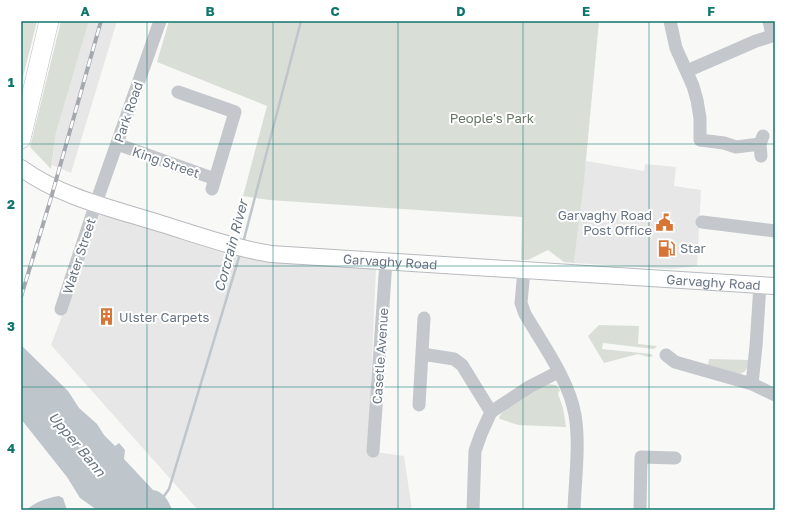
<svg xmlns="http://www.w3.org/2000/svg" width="796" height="531" viewBox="0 0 796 531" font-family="'Golos Text',sans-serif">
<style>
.built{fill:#e6e7e6}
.green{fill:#d9dfd7}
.water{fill:#bec5cb}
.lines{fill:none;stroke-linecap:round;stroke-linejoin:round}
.stream{stroke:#bec5cb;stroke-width:2.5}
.major-casing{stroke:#b7babe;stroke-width:18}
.highway-casing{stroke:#b7b9bd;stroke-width:20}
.minor{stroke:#c4c7cb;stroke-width:13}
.major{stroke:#fff;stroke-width:16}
.highway{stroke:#fff;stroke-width:19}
.rail-casing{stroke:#a5a9af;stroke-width:4}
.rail{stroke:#fff;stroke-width:2.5;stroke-dasharray:8;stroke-linecap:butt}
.grid{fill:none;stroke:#0f766e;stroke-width:1;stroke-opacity:0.55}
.labels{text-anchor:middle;stroke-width:4;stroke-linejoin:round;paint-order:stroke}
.street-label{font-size:13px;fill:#697484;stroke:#fff}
.park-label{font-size:13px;fill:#657764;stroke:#fff}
.poi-label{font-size:13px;fill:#697484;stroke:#fff;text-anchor:start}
.water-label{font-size:14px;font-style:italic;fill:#657480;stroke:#fff}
.neatline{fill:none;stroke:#0f766e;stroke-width:1.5}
.grid-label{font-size:13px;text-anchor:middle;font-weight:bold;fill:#0f766e}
</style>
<rect width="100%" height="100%" fill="#f8f8f6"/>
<path class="built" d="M 89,21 L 117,21 L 71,173 L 52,165 L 56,133 Z
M 586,161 L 644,171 L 645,164 L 676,167 L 674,186 L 701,190 L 697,266 L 671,269 L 574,263 Z
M 102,210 L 248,257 L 376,267 L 368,451 L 404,456 L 412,510 L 198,510 L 51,345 Z"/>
<path class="green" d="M 21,21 L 37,21 L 21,85 Z
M 61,21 L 89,21 L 56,133 L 51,169 L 30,147 Z
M 169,21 L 599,21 L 584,181 L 574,263 L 564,262 L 548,250 L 528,260 L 521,260 L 522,217 L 269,200 L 243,196 L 267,106 L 157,62 Z
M 599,325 L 639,326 L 638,344 L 657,346 L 654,349 L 603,343 L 602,349 L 651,354 L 653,356 L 649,357 L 638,354 L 604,363 L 588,336 Z
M 709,359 L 749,360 C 748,368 747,371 740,374 L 708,365 Z
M 547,384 L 556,385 L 560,390 L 558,394 L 563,408 L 566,427 L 518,425 L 500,419 L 499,417 C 508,404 533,392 547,384 Z"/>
<path class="water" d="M 21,345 L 68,391 L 79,408 L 97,424 L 104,435 L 115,446 L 119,443 L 125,450 L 124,459 L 153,490 C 163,491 169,501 172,510 L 97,510 L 80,498 L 67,477 L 21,419 Z
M 59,496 L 63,498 L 67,510 L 26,510 C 36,502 46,498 59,496 Z"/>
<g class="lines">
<path class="stream" d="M 243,243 L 301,21
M 164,496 L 169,489 L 240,254"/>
<defs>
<g id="major">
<path id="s1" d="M 21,168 C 62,198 115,209 162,224 C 198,235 234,248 271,254 L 775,286"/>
</g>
<path id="highway" d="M 21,139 L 49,21"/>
</defs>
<use href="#major" class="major-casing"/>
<use href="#highway" class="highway-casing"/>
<path class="minor" d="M 670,21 L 676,48 L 693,86 L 697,100 L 700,118 L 700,140 L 724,143 L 736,147 L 760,144
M 769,21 L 772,35
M 687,71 L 756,41 L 775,35
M 178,92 L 235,112 L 212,189
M 117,144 L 215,179
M 761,156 L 760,144 L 763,136
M 702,222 L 775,231
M 524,270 L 521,303 L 525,314 C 543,345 569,380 575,415 C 580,444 575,480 574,510
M 61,309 L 96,203 L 160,21
M 422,354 L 454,359 L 462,365 L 491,412
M 666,355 L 675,362 L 752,384 L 775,395
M 752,384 L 756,346 L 760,285
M 419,405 L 424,318
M 373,451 L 386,261
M 473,510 L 475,451 L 481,434 L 491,412 L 529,387 L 558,372
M 640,510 L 641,457 L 675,458"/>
<use href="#major" class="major"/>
<use href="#highway" class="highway"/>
<defs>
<path id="rail" d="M 21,297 L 51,198 L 101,21"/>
</defs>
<use href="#rail" class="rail-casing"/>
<use href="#rail" class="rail"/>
</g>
<path class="grid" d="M 147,21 L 147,510M 273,21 L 273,510M 398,21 L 398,510M 523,21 L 523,510M 649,21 L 649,510M 21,144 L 775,144M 21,266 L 775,266M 21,387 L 775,387"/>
<defs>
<symbol id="civic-bare" viewBox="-9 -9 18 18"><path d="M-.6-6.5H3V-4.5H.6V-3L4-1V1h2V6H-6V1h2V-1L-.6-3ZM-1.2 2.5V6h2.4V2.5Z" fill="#d77436" stroke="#fff" stroke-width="2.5" paint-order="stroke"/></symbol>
<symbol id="fuel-bare" viewBox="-9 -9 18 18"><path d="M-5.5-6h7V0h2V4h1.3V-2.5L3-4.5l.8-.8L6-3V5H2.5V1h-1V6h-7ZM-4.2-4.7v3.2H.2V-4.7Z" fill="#d77436" stroke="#fff" stroke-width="2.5" paint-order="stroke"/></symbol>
<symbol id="building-bare" viewBox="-9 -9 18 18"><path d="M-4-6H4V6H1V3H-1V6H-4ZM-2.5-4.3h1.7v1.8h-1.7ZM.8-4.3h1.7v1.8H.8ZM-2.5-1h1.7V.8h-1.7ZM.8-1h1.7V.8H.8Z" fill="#d77436" stroke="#fff" stroke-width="2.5" paint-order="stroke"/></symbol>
</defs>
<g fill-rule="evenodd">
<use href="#civic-bare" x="652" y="210" width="25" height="25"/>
<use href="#fuel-bare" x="654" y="236" width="25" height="25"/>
<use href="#building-bare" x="94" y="304" width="25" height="25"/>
</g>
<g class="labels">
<g class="street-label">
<text transform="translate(128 112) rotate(-71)" y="5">Park Road</text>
<text transform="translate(166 162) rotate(19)" y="5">King Street</text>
<text transform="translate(79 256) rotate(-72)" y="5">Water Street</text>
<text dy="5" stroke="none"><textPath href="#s1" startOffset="385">Garvaghy Road</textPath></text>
<text dy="5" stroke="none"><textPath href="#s1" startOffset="709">Garvaghy Road</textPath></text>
<text transform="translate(380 356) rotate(-86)" y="5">Casetle Avenue</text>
</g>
<g class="park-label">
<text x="492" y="123">People's Park</text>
</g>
<g class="poi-label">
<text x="652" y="220" text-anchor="end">Garvaghy Road<tspan x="652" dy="15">Post Office</tspan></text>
<text x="680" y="253">Star</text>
<text x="119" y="322">Ulster Carpets</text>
</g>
<g class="water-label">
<text transform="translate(231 246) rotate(-75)" y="5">Corcrain River</text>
<text transform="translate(77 444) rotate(50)" y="5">Upper Bann</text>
</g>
</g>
<rect width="796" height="531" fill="none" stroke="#ffffff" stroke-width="44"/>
<rect x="22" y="22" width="752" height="487" class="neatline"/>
<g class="grid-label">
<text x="85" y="16">A</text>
<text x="210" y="16">B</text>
<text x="335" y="16">C</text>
<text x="461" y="16">D</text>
<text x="586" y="16">E</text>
<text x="711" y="16">F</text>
<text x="11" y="87">1</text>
<text x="11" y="209">2</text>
<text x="11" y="331">3</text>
<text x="11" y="453">4</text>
</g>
</svg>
